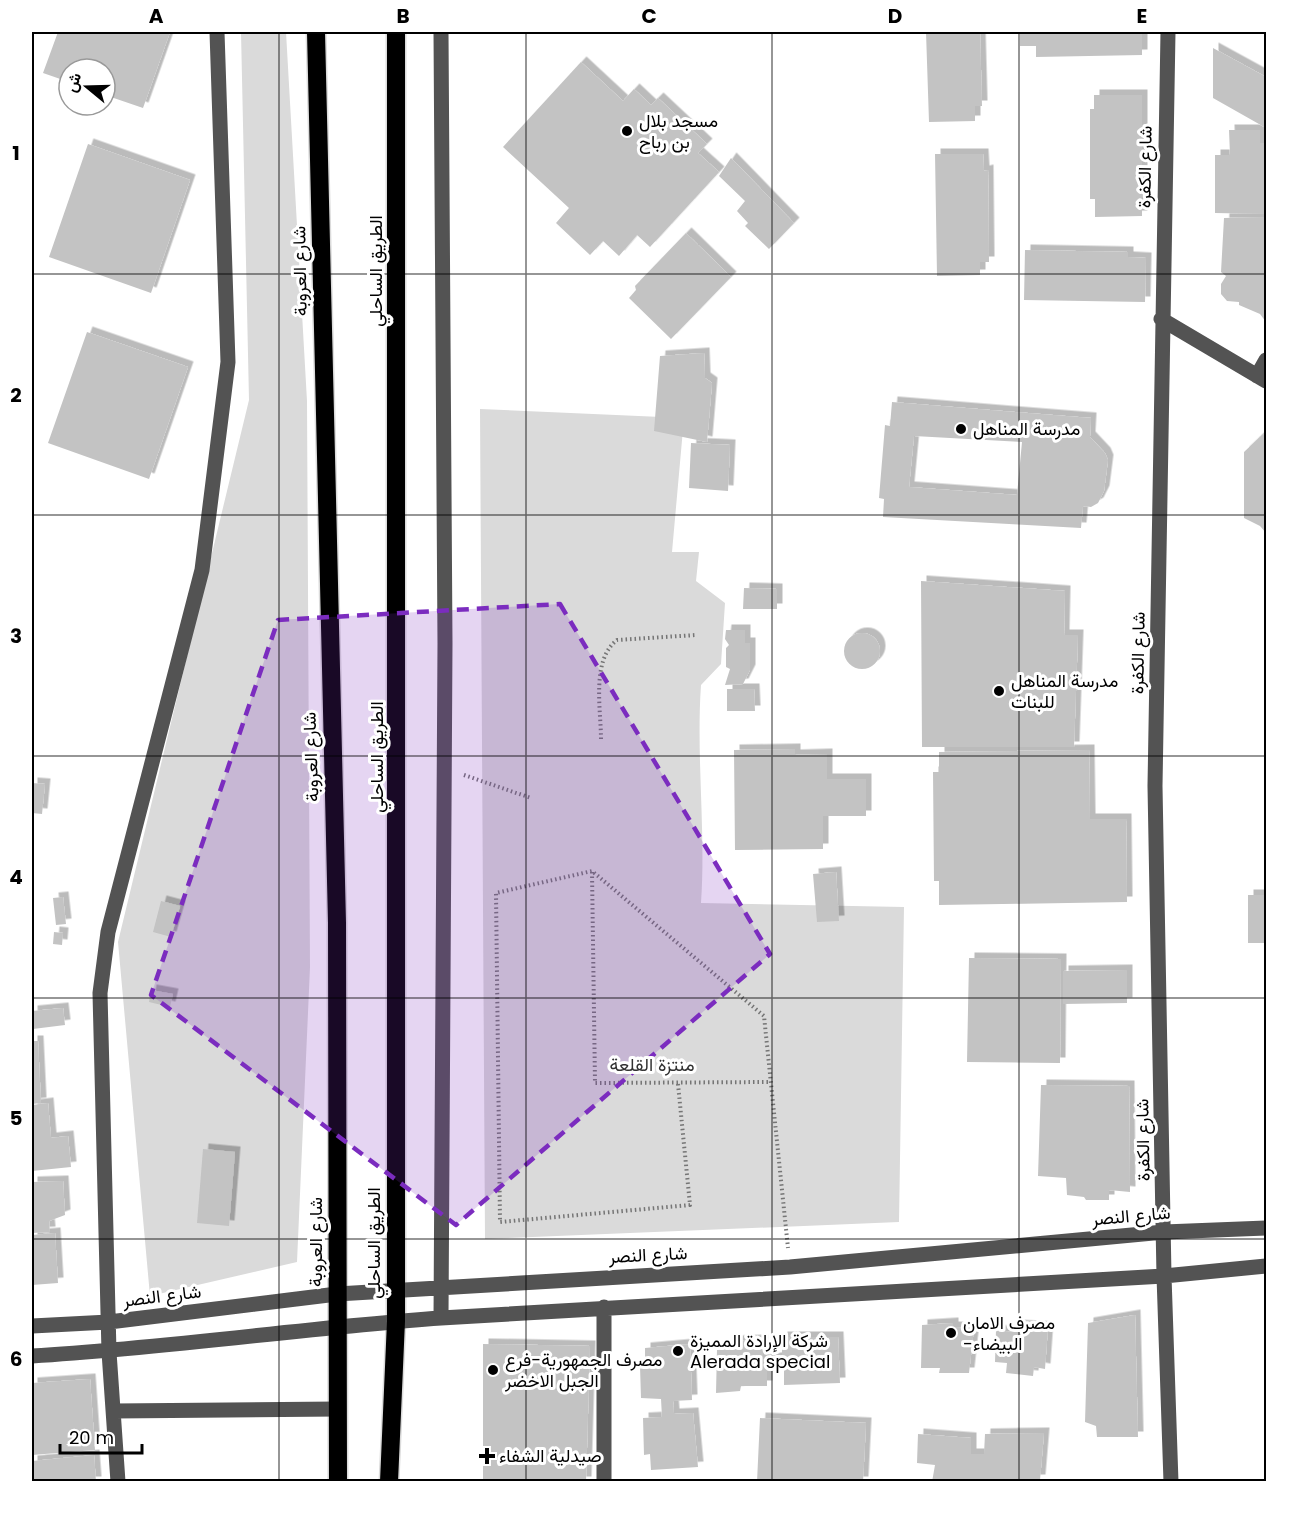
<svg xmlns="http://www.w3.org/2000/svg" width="1298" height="1513" viewBox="0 0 1298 1513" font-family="Poppins,Vazirmatn,sans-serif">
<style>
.green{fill:#dadada}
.building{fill:#c3c3c3;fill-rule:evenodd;filter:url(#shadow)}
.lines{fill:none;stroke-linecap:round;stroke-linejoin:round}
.highway-casing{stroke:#dbdbdb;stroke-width:21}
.path{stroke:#757575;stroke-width:4;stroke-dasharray:1.5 3;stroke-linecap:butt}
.minor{stroke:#535353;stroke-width:15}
.highway{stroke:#000;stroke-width:18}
.marked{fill:#7b2cbf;fill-opacity:0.2;stroke:#7b2cbf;stroke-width:4.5;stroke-dasharray:12 8;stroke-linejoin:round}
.grid{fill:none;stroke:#000;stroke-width:1.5;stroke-opacity:0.55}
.poi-dot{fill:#000;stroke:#fff;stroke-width:2}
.labels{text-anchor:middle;stroke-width:6;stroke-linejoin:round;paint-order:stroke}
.poi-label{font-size:18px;fill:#000;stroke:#fff;text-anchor:start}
.street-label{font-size:18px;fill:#000;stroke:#fff}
.park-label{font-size:18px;fill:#313131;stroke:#fff}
.neatline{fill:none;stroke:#000;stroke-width:2}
.grid-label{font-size:20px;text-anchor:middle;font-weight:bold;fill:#000}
</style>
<defs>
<filter id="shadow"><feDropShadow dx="5.5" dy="-5.5" stdDeviation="0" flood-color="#0004"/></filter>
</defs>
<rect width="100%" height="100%" fill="#fff"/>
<path class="green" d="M 241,32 L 286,32 L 307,401 L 310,967 L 297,1262 L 150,1296 L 118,942 L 249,400 Z
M 480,409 L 684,418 L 672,552 L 699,552 L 696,581 L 725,603 L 721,664 L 701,685 C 696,758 706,830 701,903 L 904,907 L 899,1222 L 485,1239 Z"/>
<path class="building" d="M 58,32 L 170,32 L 143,108 L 105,95 L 105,69 L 69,69 L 69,82 L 43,73 Z
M 926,32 L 980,32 L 982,106 L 975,106 L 975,121 L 929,122 Z
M 1020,32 L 1142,32 L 1142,55 L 1036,57 L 1036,46 L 1020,46 Z
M 1213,48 L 1266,77 L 1266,128 L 1213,98 Z
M 581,62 L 623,101 L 634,89 L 651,105 L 658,98 L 707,144 L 698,153 L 719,172 L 650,247 L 637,235 L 619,256 L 603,241 L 590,255 L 556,223 L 569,208 L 503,147 Z
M 1094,95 L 1142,95 L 1142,216 L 1095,217 L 1095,199 L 1090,199 L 1090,109 L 1094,109 Z
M 1229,130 L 1260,130 L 1260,143 L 1266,143 L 1266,214 L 1215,213 L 1215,155 L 1230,155 Z
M 88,144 L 190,180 L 151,293 L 49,257 Z
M 935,154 L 983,154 L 984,171 L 988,170 L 989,262 L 980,262 L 980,275 L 937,276 Z
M 731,158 L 794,223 L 769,249 L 745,226 L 748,223 L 737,211 L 745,201 L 719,176 Z
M 1266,217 L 1266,322 L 1260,314 L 1239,305 L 1239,302 L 1227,301 L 1221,294 L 1221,284 L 1226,276 L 1221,272 L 1224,218 Z
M 686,233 L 731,277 L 671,339 L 629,298 L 636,290 L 635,286 Z
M 1025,250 L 1128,252 L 1128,257 L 1146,258 L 1145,302 L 1024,300 Z
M 87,332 L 188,367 L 149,479 L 48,443 Z
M 704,353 L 705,378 L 712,383 L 707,442 L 654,431 L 660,356 Z
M 892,402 L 1091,418 L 1090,437 L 1105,453 L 1108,460 L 1104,491 L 1098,503 L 1091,507 L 1083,506 L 1081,528 L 883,517 L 884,499 L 879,498 L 885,425 L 890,426 ZM 914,436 L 1022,442 L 1017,495 L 909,487 Z
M 1263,434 L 1266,436 L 1266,533 L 1260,526 L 1244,518 L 1244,452 Z
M 691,443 L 730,445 L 728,491 L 689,488 Z
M 921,581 L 1065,591 L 1064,635 L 1078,635 L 1074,747 L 922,747 Z
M 744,588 L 777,589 L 777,609 L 743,609 Z
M 726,630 L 745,630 L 745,643 L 750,643 L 750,670 L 743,684 L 725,685 L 730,669 L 726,667 L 726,648 L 729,645 L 725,639 Z
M844 651a18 18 0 1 1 36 0a18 18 0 1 1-36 0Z
M 727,689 L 754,689 L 755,711 L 727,711 Z
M 795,749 L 795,755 L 827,754 L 827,779 L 866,779 L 866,816 L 823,816 L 823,849 L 735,850 L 734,750 Z
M 1089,750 L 1090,819 L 1126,819 L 1127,902 L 939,905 L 939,881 L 934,881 L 933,772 L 939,772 L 939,752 Z
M 32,783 L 45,784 L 42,814 L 32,813 Z
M 836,872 L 839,921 L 817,922 L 813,874 Z
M 1248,895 L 1266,895 L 1266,943 L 1248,943 Z
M 63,897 L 66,924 L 56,925 L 53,898 Z
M 161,901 L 180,906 L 171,937 L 153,932 Z
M 54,932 L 63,933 L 62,945 L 53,944 Z
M 969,958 L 1061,959 L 1060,1063 L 967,1062 Z
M 1127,970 L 1127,1003 L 1063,1004 L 1063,971 Z
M 151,990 L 173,994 L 170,1007 L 149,1002 Z
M 63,1008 L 65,1025 L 33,1029 L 32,1011 Z
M 32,1041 L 38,1041 L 41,1103 L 32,1104 Z
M 1041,1085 L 1129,1086 L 1130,1192 L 1109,1190 L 1109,1200 L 1086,1200 L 1084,1197 L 1067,1195 L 1066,1178 L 1038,1176 Z
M 48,1103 L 51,1138 L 68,1136 L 71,1167 L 32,1171 L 32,1105 Z
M 203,1149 L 235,1152 L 229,1226 L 197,1223 Z
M 63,1181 L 65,1215 L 49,1221 L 50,1232 L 32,1233 L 32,1182 Z
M 55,1233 L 58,1283 L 32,1285 L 32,1235 Z
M 1135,1315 L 1138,1437 L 1097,1437 L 1096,1426 L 1085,1422 L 1088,1323 Z
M 953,1323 L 953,1327 L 974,1328 L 969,1373 L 939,1373 L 940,1368 L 921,1368 L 922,1325 Z
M 1012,1325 L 1048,1327 L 1045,1369 L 1034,1367 L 1033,1376 L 1006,1373 L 1007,1363 L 995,1362 L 996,1330 L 1012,1332 Z
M 782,1337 L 838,1337 L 840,1383 L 784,1385 L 784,1369 L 767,1371 L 767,1386 L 741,1386 L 740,1391 L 716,1393 L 717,1349 L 731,1348 L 732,1341 L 763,1340 L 763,1360 L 782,1357 Z
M 483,1344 L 590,1346 L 586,1482 L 483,1482 Z
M 690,1344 L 692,1400 L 673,1401 L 674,1414 L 693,1413 L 698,1467 L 651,1470 L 650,1454 L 644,1455 L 643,1418 L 662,1417 L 661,1399 L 641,1398 L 640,1366 L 645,1363 L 645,1348 Z
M 90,1379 L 95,1450 L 32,1455 L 32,1383 Z
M 760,1418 L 866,1423 L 863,1482 L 757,1482 Z
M 1044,1433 L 1040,1480 L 932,1482 L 935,1465 L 917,1463 L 918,1434 L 971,1438 L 971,1454 L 984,1454 L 985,1434 Z
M 94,1455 L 96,1482 L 32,1482 L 32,1461 Z"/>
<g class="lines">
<defs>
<path id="highway" d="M 316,32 L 337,923 L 338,1482
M 389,1482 L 396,1321 L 396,32"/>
</defs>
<use href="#highway" class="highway-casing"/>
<path class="path" d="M 601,739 C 601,709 591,660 617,640 L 696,635
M 464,775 L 531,798
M 592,872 L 595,1083 L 770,1082
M 678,1084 L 690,1205 L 500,1222 L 496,893 L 592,871 L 764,1016 L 788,1248"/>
<path class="minor" d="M 441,32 L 445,643 L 441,1318
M 1168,32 L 1155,786 L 1164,1276 L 1171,1482
M 1161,319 L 1266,381
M 1257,376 L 1266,360
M 604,1307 L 604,1482
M 32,1326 L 109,1322 L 337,1294 L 790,1267 L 1164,1232 L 1266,1228
M 32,1356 C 168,1348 304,1328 441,1318 L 1164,1276 L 1266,1266
M 114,1411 L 338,1409
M 118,1482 L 109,1352 L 100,993 L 108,932 L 202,570 L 228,362 L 217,32"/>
<use href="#highway" class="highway"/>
</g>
<path class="marked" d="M 560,604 L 770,954 L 456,1225 L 151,995 L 278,620 Z"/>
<path class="grid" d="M 279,32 L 279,1482M 526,32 L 526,1482M 772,32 L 772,1482M 1019,32 L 1019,1482M 32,274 L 1266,274M 32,515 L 1266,515M 32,756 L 1266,756M 32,998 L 1266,998M 32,1239 L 1266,1239"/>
<g class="poi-dot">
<circle cx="627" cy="131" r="6"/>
<circle cx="961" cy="429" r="6"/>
<circle cx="999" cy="691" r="6"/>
<circle cx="951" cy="1333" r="6"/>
<circle cx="678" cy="1351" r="6"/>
<circle cx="493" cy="1370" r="6"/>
<path d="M484 1447h6v6h6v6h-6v6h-6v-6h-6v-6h6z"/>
</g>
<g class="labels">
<g class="poi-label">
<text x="639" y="127">مسجد بلال<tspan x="639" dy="21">بن رباح</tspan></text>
<text x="973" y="435">مدرسة المناهل</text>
<text x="1011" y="687">مدرسة المناهل<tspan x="1011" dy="21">للبنات</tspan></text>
<text x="963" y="1329">مصرف الامان<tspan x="963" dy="21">-البيضاء</tspan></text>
<text x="690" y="1347">شركة الإرادة المميزة<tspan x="690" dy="21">Alerada special</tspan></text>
<text x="505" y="1366">مصرف الجمهورية-فرع<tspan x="505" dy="21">الجبل الاخضر</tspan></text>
<text x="499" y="1462">صيدلية الشفاء</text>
</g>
<g class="street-label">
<text transform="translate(1145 167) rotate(-89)" y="6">شارع الكفرة</text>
<text transform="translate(300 271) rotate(-91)" y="6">شارع العروبة</text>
<text transform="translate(376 271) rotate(-90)" y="6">الطريق الساحلي</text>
<text transform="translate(1138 653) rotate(-89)" y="6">شارع الكفرة</text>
<text transform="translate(311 757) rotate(-92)" y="6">شارع العروبة</text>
<text transform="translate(377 757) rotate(-90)" y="6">الطريق الساحلي</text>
<text transform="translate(1143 1140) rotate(-91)" y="6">شارع الكفرة</text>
<text transform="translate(1131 1216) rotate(-5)" y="6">شارع النصر</text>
<text transform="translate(316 1242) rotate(-90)" y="6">شارع العروبة</text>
<text transform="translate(374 1243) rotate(-90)" y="6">الطريق الساحلي</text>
<text transform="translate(648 1255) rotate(-3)" y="6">شارع النصر</text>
<text transform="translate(162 1296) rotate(-7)" y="6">شارع النصر</text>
</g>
<g class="park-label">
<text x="652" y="1071">منتزة القلعة</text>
</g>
</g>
<rect width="1298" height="1513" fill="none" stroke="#ffffff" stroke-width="66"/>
<g transform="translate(87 87) rotate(289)"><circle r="28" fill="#ffffff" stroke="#999999" stroke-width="1.5"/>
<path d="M0-4.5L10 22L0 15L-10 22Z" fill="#000000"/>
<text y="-9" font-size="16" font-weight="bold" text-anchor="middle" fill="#000000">ش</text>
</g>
<path d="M60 1444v9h82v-9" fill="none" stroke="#000000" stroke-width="3"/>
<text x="69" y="1444" font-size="18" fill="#000000" stroke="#ffffff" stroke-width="4.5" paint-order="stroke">20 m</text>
<rect x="33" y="33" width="1232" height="1447" class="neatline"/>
<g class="grid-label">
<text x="156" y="23">A</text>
<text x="403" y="23">B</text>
<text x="649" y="23">C</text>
<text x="895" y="23">D</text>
<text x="1142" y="23">E</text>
<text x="16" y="160">1</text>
<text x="16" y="402">2</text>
<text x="16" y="643">3</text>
<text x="16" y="884">4</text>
<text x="16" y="1125">5</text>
<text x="16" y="1366">6</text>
</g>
</svg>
